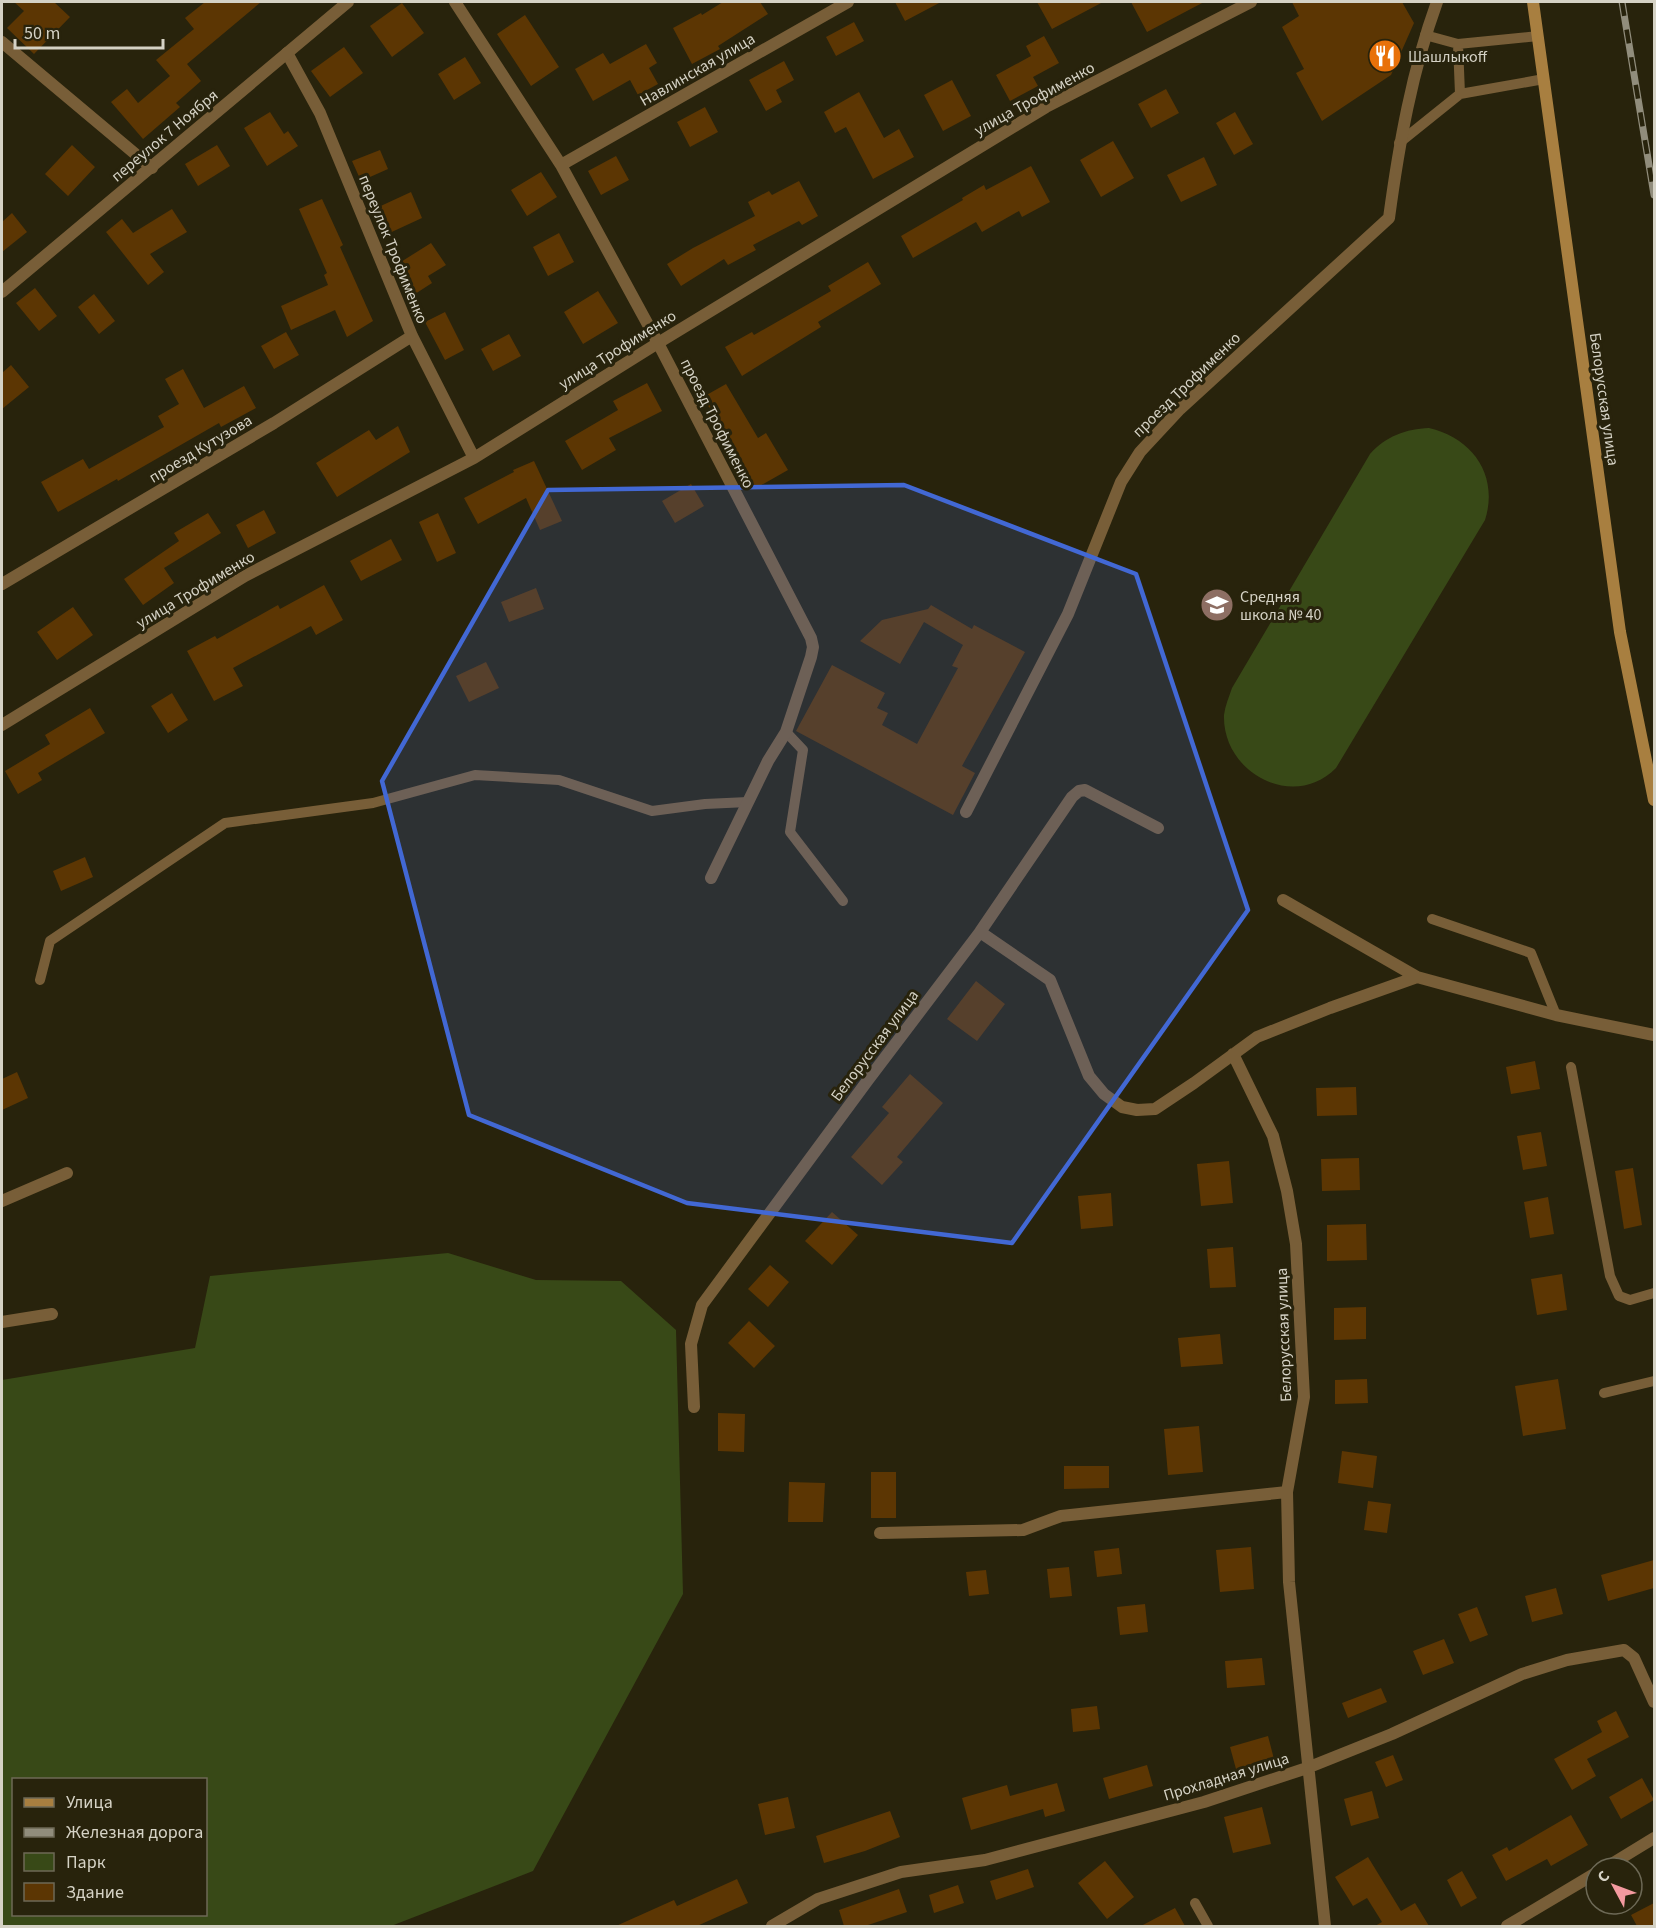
<svg xmlns="http://www.w3.org/2000/svg" width="1656" height="1928" viewBox="0 0 1656 1928" font-family="'Source Sans 3',sans-serif">
<style>
.green{fill:#384917;fill-rule:evenodd}
.building{fill:#5c3603}
.lines{fill:none;stroke-linecap:round;stroke-linejoin:round}
.service{stroke:#785e38;stroke-width:10}
.minor{stroke:#785e38;stroke-width:12}
.tertiary{stroke:#785e38;stroke-width:12}
.secondary{stroke:#a87f40;stroke-width:12}
.rail-casing{stroke:#918d7c;stroke-width:7}
.rail{stroke:#28230c;stroke-width:4.5;stroke-dasharray:14;stroke-linecap:butt}
.marked{fill:#4268d4;fill-opacity:0.2;stroke:#4268d4;stroke-width:4.5;stroke-linejoin:round}
.labels{text-anchor:middle;stroke-width:6;stroke-linejoin:round;paint-order:stroke}
.poi-label{font-size:16px;fill:#d5d2c5;stroke:#28230c;text-anchor:start}
.street-label{font-size:16px;fill:#d5d2c5;stroke:#28230c}
</style>
<rect width="100%" height="100%" fill="#28230c"/>
<path class="green" d="M 1429,428 C 1473,438 1499,476 1485,520 L 1336,768 C 1294,811 1222,773 1224,715 C 1225,706 1229,697 1232,688 L 1370,454 C 1386,436 1406,429 1429,428 Z
M 448,1253 L 536,1280 L 621,1281 L 676,1330 L 683,1594 L 533,1871 L 391,1926 L 2,1926 L 2,1380 L 195,1348 L 210,1276 ZM 14,1780 L 206,1780 L 206,1914 L 14,1914 Z"/>
<path class="building" d="M 14,2 L 54,2 L 70,17 L 34,54 L 7,28 L 24,11 Z
M 205,2 L 261,2 L 187,64 L 201,81 L 176,103 L 180,107 L 143,139 L 111,102 L 127,89 L 138,103 L 170,76 L 156,60 L 194,29 L 185,18 Z
M 723,2 L 760,2 L 768,14 L 718,46 L 720,49 L 692,64 L 673,28 L 701,13 L 702,15 Z
M 895,2 L 941,2 L 905,21 Z
M 1037,2 L 1103,2 L 1052,29 Z
M 1131,2 L 1204,2 L 1147,32 Z
M 1292,2 L 1402,2 L 1414,23 L 1391,75 L 1322,121 L 1296,73 L 1304,69 L 1282,27 L 1299,16 Z
M 402,3 L 424,33 L 392,57 L 370,26 Z
M 525,15 L 559,67 L 531,86 L 497,34 Z
M 854,22 L 864,41 L 836,56 L 826,37 Z
M 1044,36 L 1059,63 L 1033,77 L 1038,86 L 1010,101 L 996,75 L 1031,56 L 1026,46 Z
M 646,44 L 657,63 L 649,68 L 658,84 L 638,95 L 630,80 L 593,101 L 575,69 L 603,53 L 610,64 Z
M 344,47 L 363,73 L 330,97 L 311,71 Z
M 465,57 L 481,83 L 454,100 L 438,74 Z
M 784,61 L 794,80 L 776,90 L 782,102 L 766,111 L 749,80 Z
M 952,80 L 971,116 L 943,131 L 924,95 Z
M 1166,89 L 1179,113 L 1151,128 L 1138,104 Z
M 859,92 L 884,138 L 899,129 L 914,157 L 873,179 L 846,127 L 835,133 L 824,112 Z
M 705,107 L 718,132 L 690,147 L 677,122 Z
M 270,112 L 284,134 L 288,131 L 298,146 L 267,166 L 244,128 Z
M 1235,112 L 1253,144 L 1234,155 L 1216,123 Z
M 1113,141 L 1134,178 L 1101,197 L 1080,160 Z
M 72,145 L 95,167 L 68,196 L 45,174 Z
M 217,145 L 230,166 L 198,186 L 185,164 Z
M 380,150 L 388,169 L 361,181 L 352,161 Z
M 616,156 L 629,180 L 601,195 L 588,171 Z
M 1204,157 L 1217,185 L 1181,202 L 1167,175 Z
M 1031,166 L 1050,202 L 1022,217 L 1019,211 L 982,232 L 976,222 L 913,258 L 901,236 L 963,200 L 962,198 L 984,185 L 986,190 Z
M 541,172 L 557,197 L 527,216 L 511,190 Z
M 799,181 L 818,216 L 802,225 L 799,221 L 753,245 L 756,250 L 728,265 L 724,259 L 681,286 L 667,264 L 693,248 L 755,216 L 748,202 L 769,191 L 772,195 Z
M 411,192 L 422,218 L 383,236 L 372,210 Z
M 322,199 L 343,245 L 340,247 L 373,321 L 347,337 L 335,310 L 291,330 L 281,306 L 328,285 L 324,275 L 327,273 L 299,209 Z
M 172,209 L 187,232 L 150,254 L 164,272 L 148,285 L 106,232 L 122,219 L 133,233 Z
M 12,213 L 27,232 L 2,252 L 2,222 Z
M 559,233 L 574,262 L 548,276 L 533,247 Z
M 431,243 L 446,265 L 428,276 L 432,283 L 415,294 L 396,265 Z
M 868,262 L 881,284 L 818,322 L 821,327 L 742,376 L 725,347 L 752,332 L 754,335 L 831,291 L 828,286 Z
M 35,288 L 57,316 L 39,331 L 16,303 Z
M 598,291 L 618,323 L 583,344 L 564,312 Z
M 94,294 L 115,321 L 99,334 L 78,307 Z
M 445,312 L 464,350 L 445,360 L 425,322 Z
M 286,332 L 299,355 L 274,369 L 261,346 Z
M 509,334 L 521,356 L 493,371 L 481,349 Z
M 11,365 L 29,387 L 2,409 L 2,373 Z
M 183,369 L 204,408 L 244,386 L 256,408 L 221,427 L 219,423 L 118,481 L 117,479 L 58,512 L 41,482 L 83,459 L 89,469 L 164,427 L 158,416 L 179,404 L 165,379 Z
M 647,383 L 662,411 L 609,438 L 616,450 L 582,470 L 565,441 L 618,410 L 613,401 Z
M 726,384 L 758,438 L 766,433 L 788,470 L 756,488 L 703,397 Z
M 398,426 L 410,452 L 337,497 L 316,463 L 369,430 L 376,440 Z
M 534,461 L 562,521 L 540,530 L 526,498 L 478,524 L 464,498 L 514,472 L 513,470 Z
M 691,484 L 704,506 L 675,523 L 662,501 Z
M 264,510 L 276,533 L 248,548 L 236,525 Z
M 208,513 L 221,533 L 164,568 L 174,583 L 143,605 L 124,579 L 179,541 L 174,533 Z
M 438,513 L 456,553 L 437,562 L 419,522 Z
M 391,539 L 402,560 L 361,581 L 350,561 Z
M 324,585 L 343,620 L 316,635 L 311,626 L 233,668 L 243,686 L 214,701 L 187,651 L 215,636 L 217,639 L 278,605 L 280,609 Z
M 536,588 L 544,609 L 509,622 L 501,602 Z
M 931,605 L 972,629 L 974,625 L 1025,652 L 962,766 L 975,773 L 953,815 L 796,731 L 832,665 L 885,693 L 877,708 L 888,713 L 882,725 L 917,744 L 958,668 L 952,666 L 963,645 L 924,622 L 900,664 L 860,641 L 882,620 L 928,609 Z
M 73,607 L 93,635 L 57,660 L 37,632 Z
M 486,662 L 499,688 L 469,702 L 456,676 Z
M 172,693 L 188,720 L 168,733 L 151,706 Z
M 90,708 L 105,733 L 38,773 L 42,780 L 18,794 L 5,771 L 50,744 L 45,735 Z
M 85,857 L 93,877 L 61,891 L 53,871 Z
M 976,981 L 1005,1004 L 977,1041 L 947,1019 Z
M 1535,1061 L 1540,1089 L 1511,1094 L 1506,1067 Z
M 17,1072 L 28,1098 L 2,1110 L 2,1079 Z
M 910,1074 L 943,1103 L 897,1157 L 903,1162 L 882,1185 L 851,1157 L 889,1113 L 882,1107 Z
M 1356,1087 L 1357,1115 L 1317,1116 L 1316,1088 Z
M 1541,1132 L 1547,1166 L 1523,1170 L 1517,1136 Z
M 1359,1158 L 1360,1190 L 1322,1191 L 1321,1159 Z
M 1229,1161 L 1233,1203 L 1201,1206 L 1197,1164 Z
M 1633,1168 L 1642,1225 L 1624,1229 L 1615,1171 Z
M 1111,1193 L 1113,1226 L 1081,1229 L 1078,1196 Z
M 1548,1197 L 1554,1234 L 1530,1238 L 1524,1202 Z
M 832,1212 L 858,1235 L 832,1265 L 805,1241 Z
M 1366,1224 L 1367,1260 L 1327,1261 L 1327,1225 Z
M 1233,1247 L 1236,1287 L 1210,1288 L 1207,1249 Z
M 770,1265 L 789,1282 L 768,1307 L 748,1289 Z
M 1562,1274 L 1567,1310 L 1537,1315 L 1531,1279 Z
M 1366,1307 L 1366,1339 L 1334,1340 L 1334,1308 Z
M 749,1321 L 775,1346 L 754,1368 L 728,1343 Z
M 1220,1334 L 1223,1364 L 1181,1367 L 1178,1338 Z
M 1367,1379 L 1368,1403 L 1335,1404 L 1335,1380 Z
M 1558,1379 L 1566,1429 L 1523,1436 L 1515,1386 Z
M 718,1413 L 745,1414 L 744,1452 L 718,1451 Z
M 1199,1426 L 1203,1472 L 1168,1475 L 1164,1429 Z
M 1342,1451 L 1377,1456 L 1373,1488 L 1338,1483 Z
M 1064,1466 L 1109,1466 L 1109,1488 L 1064,1489 Z
M 871,1472 L 896,1472 L 896,1518 L 871,1518 Z
M 789,1482 L 825,1483 L 823,1522 L 788,1522 Z
M 1368,1501 L 1391,1504 L 1387,1533 L 1364,1530 Z
M 1251,1547 L 1254,1589 L 1220,1592 L 1216,1550 Z
M 1119,1548 L 1122,1574 L 1097,1577 L 1094,1551 Z
M 1654,1560 L 1654,1588 L 1608,1601 L 1601,1575 Z
M 1069,1567 L 1072,1596 L 1050,1598 L 1047,1569 Z
M 986,1570 L 989,1594 L 969,1596 L 966,1572 Z
M 1556,1588 L 1563,1614 L 1532,1622 L 1525,1596 Z
M 1145,1604 L 1148,1632 L 1120,1635 L 1117,1607 Z
M 1477,1607 L 1488,1635 L 1470,1642 L 1458,1614 Z
M 1444,1639 L 1454,1663 L 1423,1675 L 1413,1651 Z
M 1262,1658 L 1265,1685 L 1227,1688 L 1225,1661 Z
M 1381,1688 L 1387,1702 L 1348,1718 L 1342,1703 Z
M 1097,1706 L 1100,1729 L 1073,1732 L 1071,1709 Z
M 1616,1711 L 1629,1737 L 1587,1759 L 1596,1776 L 1572,1790 L 1554,1759 L 1602,1732 L 1597,1721 Z
M 1268,1736 L 1274,1759 L 1236,1769 L 1230,1747 Z
M 1393,1755 L 1403,1780 L 1386,1787 L 1375,1762 Z
M 1147,1765 L 1153,1786 L 1109,1799 L 1103,1778 Z
M 1642,1778 L 1654,1800 L 1621,1819 L 1609,1797 Z
M 1057,1783 L 1065,1811 L 1045,1817 L 1043,1809 L 971,1830 L 962,1798 L 1007,1785 L 1010,1796 Z
M 1372,1791 L 1379,1818 L 1351,1826 L 1344,1799 Z
M 788,1797 L 795,1828 L 765,1835 L 758,1804 Z
M 1262,1807 L 1271,1844 L 1233,1853 L 1224,1817 Z
M 890,1811 L 900,1837 L 865,1851 L 824,1863 L 816,1836 Z
M 1571,1815 L 1588,1845 L 1551,1866 L 1547,1859 L 1506,1881 L 1492,1855 L 1507,1847 L 1509,1851 Z
M 1368,1857 L 1401,1911 L 1415,1903 L 1429,1926 L 1375,1926 L 1382,1922 L 1367,1898 L 1353,1906 L 1335,1877 Z
M 1105,1861 L 1134,1897 L 1107,1919 L 1078,1883 Z
M 1028,1869 L 1034,1887 L 996,1900 L 990,1881 Z
M 1462,1871 L 1477,1898 L 1461,1907 L 1447,1880 Z
M 737,1879 L 748,1903 L 697,1926 L 616,1926 L 674,1900 L 677,1906 Z
M 958,1885 L 964,1903 L 934,1913 L 929,1895 Z
M 899,1889 L 907,1912 L 865,1926 L 844,1926 L 839,1910 Z
M 1654,1903 L 1654,1926 L 1637,1926 L 1631,1915 Z
M 1175,1908 L 1185,1926 L 1141,1926 Z"/>
<g class="lines">
<path class="service" d="M 1425,35 L 1458,44 L 1538,36
M 1460,94 L 1544,79
M 1399,143 L 1460,94 L 1458,44
M 786,732 L 803,750 L 790,832 L 843,901
M 1432,919 L 1531,953 L 1556,1015
M 40,980 L 50,941 L 225,823 L 373,803 L 475,775 L 559,780 L 652,811 L 705,804 L 748,802
M 1571,1067 L 1610,1276 L 1619,1296 L 1630,1300 L 1654,1293
M 1604,1393 L 1654,1381
M 1195,1903 L 1208,1926"/>
<path class="minor" d="M 455,2 L 561,165 L 658,343 L 811,638 L 813,647 L 811,657 L 786,732 L 768,761 L 711,878
M 2,42 L 152,168
M 287,53 L 320,113 L 412,336 L 474,458
M 561,165 L 848,2
M 2,584 L 274,423 L 412,336
M 2,725 L 245,576 L 474,458 L 658,343 L 1046,107 L 1251,2
M 966,812 L 1068,614 L 1121,482 L 1140,452 L 1180,409 L 1389,218 C 1399,144 1412,71 1437,2
M 1283,900 L 1417,977 L 1556,1015 L 1654,1035
M 980,932 L 1050,980 L 1089,1076 L 1104,1094 L 1122,1107 L 1137,1110 L 1155,1109 L 1194,1083 L 1257,1037 L 1330,1008 L 1417,977
M 1233,1054 L 1273,1136 L 1287,1191 L 1296,1244 L 1304,1397 L 1287,1492 L 1289,1582 L 1325,1926
M 2,1201 L 67,1173
M 2,1322 L 52,1314
M 694,1407 L 691,1344 L 702,1305 L 868,1080 L 980,932 L 1072,797 L 1079,791 L 1085,790 L 1158,828
M 880,1533 L 1023,1530 L 1061,1516 L 1287,1492
M 1605,1868 L 1654,1838
M 772,1926 L 818,1899 L 901,1872 L 985,1860 L 1204,1802 L 1307,1768 L 1392,1734 L 1522,1674 L 1567,1660 L 1624,1650 L 1634,1658 L 1654,1702
M 1507,1926 L 1596,1873"/>
<path class="tertiary" d="M 2,292 L 348,2"/>
<path class="secondary" d="M 1533,2 L 1620,632 L 1654,800"/>
<defs>
<path id="rail" d="M 1622,2 L 1654,195"/>
</defs>
<use href="#rail" class="rail-casing"/>
<use href="#rail" class="rail"/>
</g>
<path class="marked" d="M 904,485 L 1136,574 L 1248,910 L 1012,1243 L 687,1203 L 469,1115 L 382,781 L 548,490 Z"/>
<defs>
<symbol id="restaurant-disc" viewBox="-11 -11 22 22"><circle r="9.5" fill="#e8710a" stroke="#28230c"/><path d="M-5-6h1v4h1v-4h1v4h1v-4h1v5L-1.5 .5V6h-2V.5L-5-1ZM5-6V6H3V1.5H1.5Q1.5-4 5-6Z" fill="#fff"/></symbol>
<symbol id="school-disc" viewBox="-11 -11 22 22"><circle r="9.5" fill="#8d6e63" stroke="#28230c"/><path d="M0-5L7-2L0 1L-7-2ZM-4 1L0 2.5L4 1V4Q0 6-4 4Z" fill="#fff"/></symbol>
</defs>
<g fill-rule="evenodd">
<use href="#restaurant-disc" x="1366" y="37" width="38" height="38"/>
<use href="#school-disc" x="1198" y="586" width="38" height="38"/>
</g>
<g class="labels">
<g class="poi-label">
<text x="1408" y="62">Шашлыкоff</text>
<text x="1240" y="602">Средняя<tspan x="1240" dy="18">школа № 40</tspan></text>
</g>
<g class="street-label">
<text transform="translate(697 69) rotate(-30)" y="6">Навлинская улица</text>
<text transform="translate(1034 98) rotate(-29)" y="6">улица Трофименко</text>
<text transform="translate(164 135) rotate(-40)" y="6">переулок 7 Ноября</text>
<text transform="translate(394 249) rotate(68)" y="6">переулок Трофименко</text>
<text transform="translate(617 349) rotate(-32)" y="6">улица Трофименко</text>
<text transform="translate(1186 384) rotate(-44)" y="6">проезд Трофименко</text>
<text transform="translate(1605 399) rotate(82)" y="6">Белорусская улица</text>
<text transform="translate(718 423) rotate(63)" y="6">проезд Трофименко</text>
<text transform="translate(200 448) rotate(-31)" y="6">проезд Кутузова</text>
<text transform="translate(195 589) rotate(-31)" y="6">улица Трофименко</text>
<text transform="translate(874 1045) rotate(-53)" y="6">Белорусская улица</text>
<text transform="translate(1283 1335) rotate(-92)" y="6">Белорусская улица</text>
<text transform="translate(1226 1776) rotate(-17)" y="6">Прохладная улица</text>
</g>
</g>
<rect width="1656" height="1928" fill="none" stroke="#d5d2c5" stroke-width="6"/>
<rect x="12" y="1778" width="195" height="138" fill="#28230c" stroke="#6d6956" stroke-width="1.5"/>
<rect x="24" y="1798" width="30" height="9" fill="#a87f40" stroke="#6d6956" stroke-width="1.5"/>
<text x="66" y="1808" font-size="18" fill="#d5d2c5">Улица</text>
<rect x="24" y="1828" width="30" height="9" fill="#918d7c" stroke="#6d6956" stroke-width="1.5"/>
<text x="66" y="1838" font-size="18" fill="#d5d2c5">Железная дорога</text>
<rect x="24" y="1853" width="30" height="18" fill="#384917" stroke="#6d6956" stroke-width="1.5"/>
<text x="66" y="1868" font-size="18" fill="#d5d2c5">Парк</text>
<rect x="24" y="1883" width="30" height="18" fill="#5c3603" stroke="#6d6956" stroke-width="1.5"/>
<text x="66" y="1898" font-size="18" fill="#d5d2c5">Здание</text>
<g transform="translate(1614 1886) rotate(311)"><circle r="28" fill="#28230c" stroke="#6d6956" stroke-width="1.5"/>
<path d="M0-4.5L10 22L0 15L-10 22Z" fill="#f49aa0"/>
<text y="-9" font-size="16" font-weight="bold" text-anchor="middle" fill="#d5d2c5">С</text>
</g>
<path d="M15 39v9h148v-9" fill="none" stroke="#d5d2c5" stroke-width="3"/>
<text x="24" y="39" font-size="18" fill="#d5d2c5" stroke="#28230c" stroke-width="4.5" paint-order="stroke">50 m</text>
</svg>
